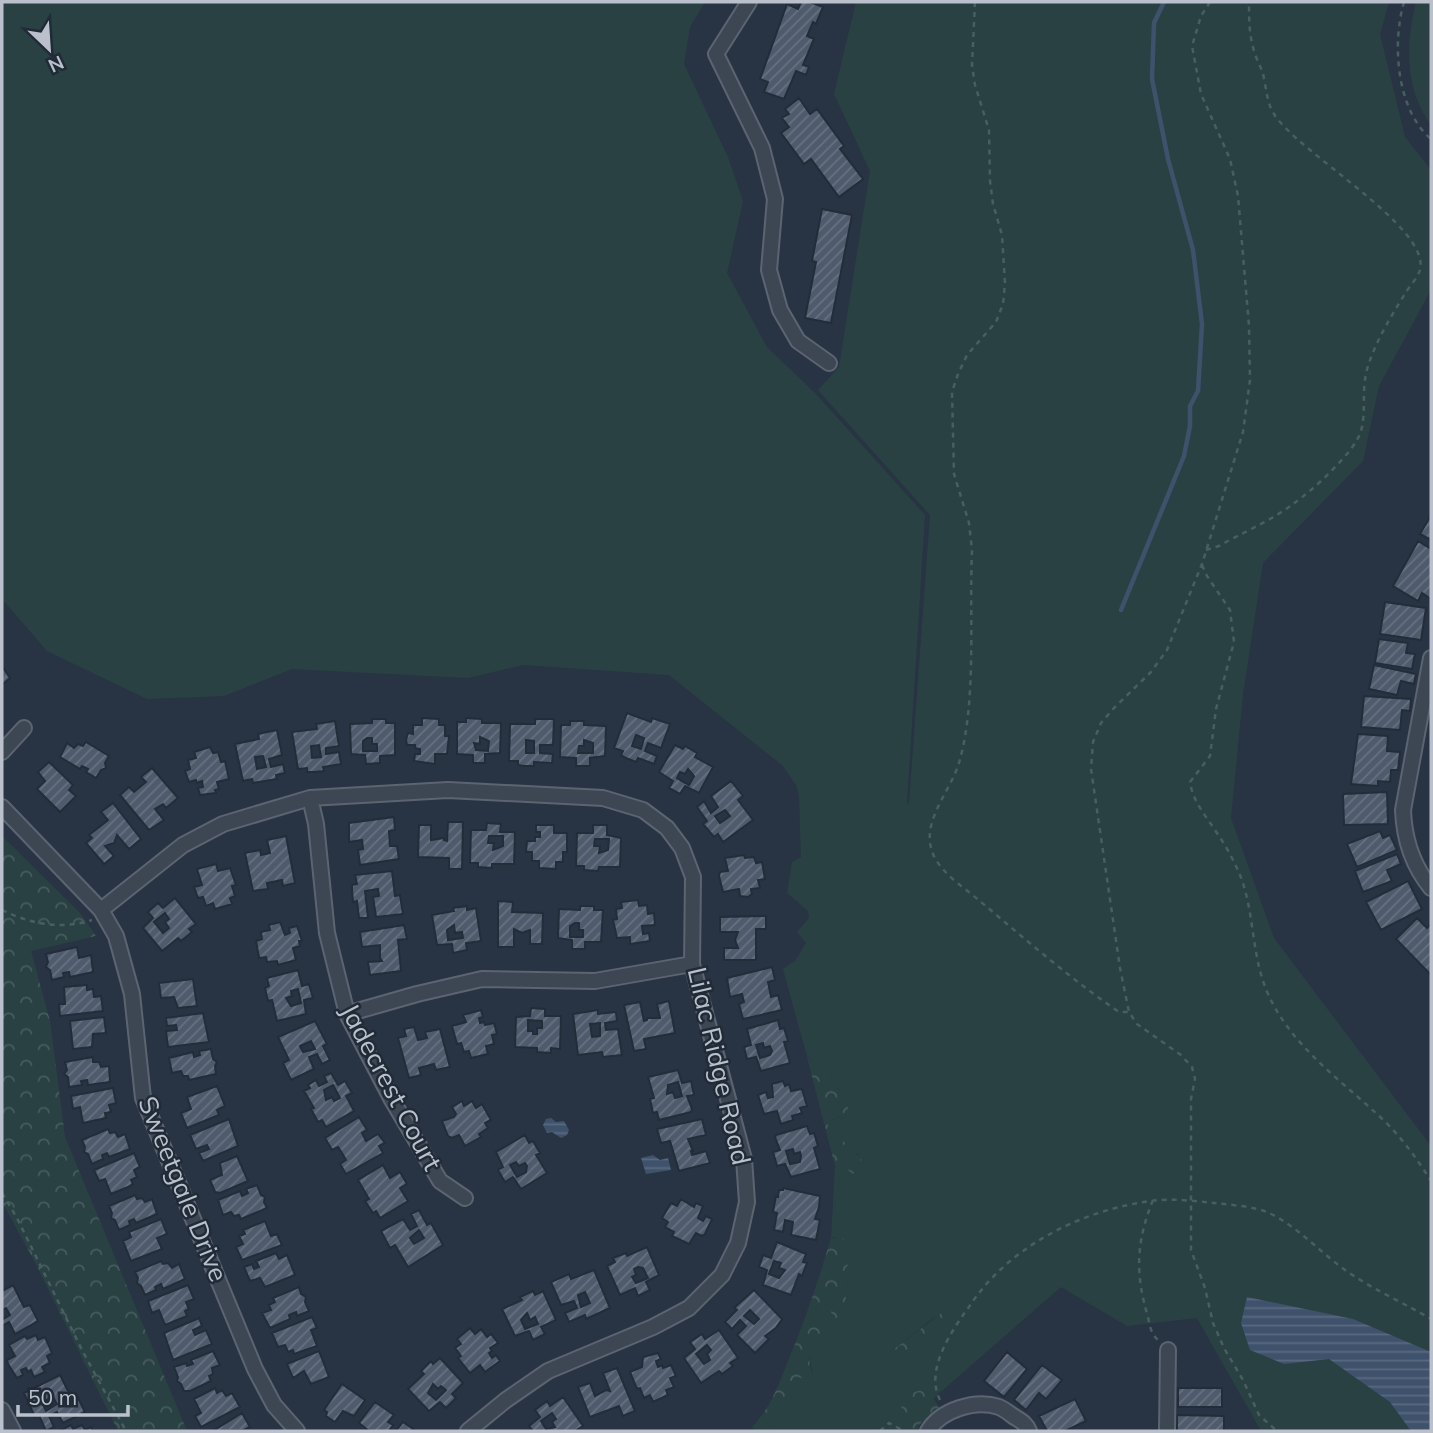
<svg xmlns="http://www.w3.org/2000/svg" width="1433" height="1433" viewBox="0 0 1433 1433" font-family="Mulish,sans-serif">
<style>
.green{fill:#2a4144;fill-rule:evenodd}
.forest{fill:url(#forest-crowns)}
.water{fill:url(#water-rules)}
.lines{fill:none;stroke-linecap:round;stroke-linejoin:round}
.stream{stroke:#3f526c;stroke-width:4.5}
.building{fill:url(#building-hatch);stroke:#232d3a;stroke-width:2;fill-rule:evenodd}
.minor-casing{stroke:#5b6470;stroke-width:18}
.path{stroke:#495e60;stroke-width:2.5;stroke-dasharray:5 5;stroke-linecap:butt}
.minor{stroke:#3d4653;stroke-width:14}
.labels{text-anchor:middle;stroke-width:5;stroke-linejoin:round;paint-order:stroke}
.street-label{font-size:26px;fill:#bac1cc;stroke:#212b38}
</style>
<defs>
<pattern id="forest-crowns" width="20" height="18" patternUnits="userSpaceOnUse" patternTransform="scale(1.75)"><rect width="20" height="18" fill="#2a4144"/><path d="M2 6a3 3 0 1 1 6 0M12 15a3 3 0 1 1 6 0" fill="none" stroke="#475b5e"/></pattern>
<pattern id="water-rules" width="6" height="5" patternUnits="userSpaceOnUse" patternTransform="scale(1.75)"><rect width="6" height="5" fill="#3f526c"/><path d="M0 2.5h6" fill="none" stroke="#596980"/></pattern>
<pattern id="building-hatch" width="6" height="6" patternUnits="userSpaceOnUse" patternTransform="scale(1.75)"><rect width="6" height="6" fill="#4f5b6c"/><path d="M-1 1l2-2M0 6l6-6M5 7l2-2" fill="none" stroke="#667180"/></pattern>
</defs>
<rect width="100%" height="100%" fill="#283443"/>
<path class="green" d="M 2,2 L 705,2 L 690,27 L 684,64 L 728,157 L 743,201 L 727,273 L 767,347 L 815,393 L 925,515 L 907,803 L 909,804 L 930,515 L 818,390 L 839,367 L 870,171 L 834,94 L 856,2 L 1389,2 L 1380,34 L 1405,137 L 1431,170 L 1431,290 L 1379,386 L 1363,461 L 1263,563 L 1243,694 L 1231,818 L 1274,938 L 1431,1146 L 1431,1431 L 1261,1431 L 1197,1318 L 1127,1326 L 1061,1287 L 896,1431 L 767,1431 L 794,1403 L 798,1376 L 813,1376 L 809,1354 L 820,1315 L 815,1310 L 822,1300 L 841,1320 L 847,1300 L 844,1291 L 847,1283 L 844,1275 L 845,1267 L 836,1237 L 831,1238 L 835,1166 L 845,1168 L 859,1155 L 847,1146 L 841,1138 L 832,1138 L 826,1123 L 839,1117 L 841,1092 L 832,1081 L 826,1067 L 813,1061 L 806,1053 L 783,969 L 795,961 L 806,943 L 797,932 L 809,918 L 808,911 L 787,893 L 792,862 L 801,857 L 799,796 L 796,785 L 783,766 L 669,675 L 523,665 L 468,678 L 292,669 L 224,696 L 147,699 L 47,651 L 2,599 ZM 936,1316 L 912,1349 L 890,1352 Z
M 1416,2 L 1431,2 L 1431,125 C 1404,89 1406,43 1416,2 Z"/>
<path class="forest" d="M 2,836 L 80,913 L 96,936 L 31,951 L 50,1021 L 65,1137 L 187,1431 L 118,1431 L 36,1264 L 2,1202 Z
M 806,1053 L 813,1061 L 820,1061 L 826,1067 L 832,1081 L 848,1102 L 848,1111 L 827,1123 L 832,1138 L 841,1138 C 848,1147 858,1153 863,1163 L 853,1174 L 845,1168 L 835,1166 Z
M 831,1238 L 843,1238 L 848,1246 L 851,1262 C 843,1269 844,1274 847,1283 L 844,1291 L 847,1301 L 841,1320 L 833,1321 L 831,1311 L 822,1301 L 815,1309 L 825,1323 C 822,1350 801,1338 813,1376 L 804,1379 L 798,1377 L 794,1403 L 767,1431 L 756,1431 L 752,1427 C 769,1410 778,1387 786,1366 C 804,1324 818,1282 831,1238 Z
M 943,1312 L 954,1314 L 949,1324 L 934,1326 L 915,1347 L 893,1360 L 891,1359 L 890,1352 Z
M 928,1389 L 939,1408 L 920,1424 L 917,1431 L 889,1431 L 891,1418 L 902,1414 L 901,1399 L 909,1393 Z"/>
<path class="water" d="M 551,1118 L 556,1122 L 564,1121 L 569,1130 L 567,1135 L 561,1138 L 552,1132 L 547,1133 L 543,1125 L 546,1119 Z
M 653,1155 L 660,1160 L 668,1158 L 671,1170 L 646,1174 L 641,1158 Z
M 1247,1297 L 1353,1319 L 1431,1352 L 1431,1431 L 1411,1431 L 1390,1402 L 1329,1359 L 1284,1364 L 1250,1350 L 1241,1323 Z"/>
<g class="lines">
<path class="stream" d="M 1121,610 L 1184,456 L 1190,426 L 1190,406 L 1198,391 L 1202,324 L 1193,250 L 1168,159 L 1152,79 L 1154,23 L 1164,2"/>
</g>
<path class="building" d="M 801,2 L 810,2 L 823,7 L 816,24 L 813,22 L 807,36 L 814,39 L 803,65 L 809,67 L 806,75 L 796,71 L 784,99 L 764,92 L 768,82 L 760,79 L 787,4 L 798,9 Z
M 799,98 L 810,114 L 817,109 L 844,146 L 840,149 L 863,179 L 839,197 L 811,159 L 804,164 L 781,133 L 789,127 L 782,118 L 789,114 L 785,109 Z
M 822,209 L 852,215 L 831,323 L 805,318 L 816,262 L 812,261 Z
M 1431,515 L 1431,540 L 1420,534 Z
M 1418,541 L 1431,549 L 1431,599 L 1422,593 L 1418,601 L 1393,586 Z
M 1385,602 L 1426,608 L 1421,640 L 1380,634 Z
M 1379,639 L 1408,643 L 1406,653 L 1415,654 L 1412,669 L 1375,663 Z
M 1374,665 L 1416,674 L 1414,684 L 1401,681 L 1397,695 L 1369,689 Z
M 2,666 L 10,678 L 2,685 Z
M 1364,696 L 1411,699 L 1410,711 L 1402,710 L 1400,730 L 1361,727 Z
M 627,713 L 651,722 L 652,718 L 670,724 L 661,748 L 648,743 L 645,751 L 657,756 L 654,764 L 638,758 L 636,762 L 626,758 L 621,755 L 623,751 L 614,748 ZM 636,735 L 644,738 L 641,749 L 632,746 Z
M 422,718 L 439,719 L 439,725 L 445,725 L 445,736 L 449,736 L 447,754 L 435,754 L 435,764 L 414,761 L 415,754 L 420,754 L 420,749 L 415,748 L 415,745 L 407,745 L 406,740 L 408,733 L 413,734 L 413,725 L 422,725 Z
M 466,718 L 482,719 L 482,723 L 501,723 L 500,753 L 485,754 L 485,763 L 473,763 L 473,755 L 457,754 L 457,722 L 466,722 ZM 480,737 L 489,741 L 488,751 L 476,750 L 474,743 L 480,744 Z
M 372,719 L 386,719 L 386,723 L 395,723 L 395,755 L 380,756 L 380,763 L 366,764 L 365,755 L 351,754 L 350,724 L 372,723 ZM 367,738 L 372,738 L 372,744 L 377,744 L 377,751 L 363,751 L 363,741 Z
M 535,719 L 554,719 L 553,745 L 540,745 L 540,753 L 553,754 L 552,763 L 534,762 L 534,766 L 524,766 L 518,765 L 518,761 L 509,761 L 510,724 L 535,724 ZM 526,740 L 534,741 L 534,753 L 526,753 Z
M 335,721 L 339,746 L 326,748 L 326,754 L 339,752 L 341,764 L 323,767 L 324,771 L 314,772 L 307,772 L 307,768 L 298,769 L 292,732 L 317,729 L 316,724 ZM 319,745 L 321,757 L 312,758 L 311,746 Z
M 570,721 L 584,721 L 584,725 L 606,726 L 605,756 L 590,758 L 590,766 L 576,766 L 576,758 L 560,757 L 561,725 L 570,725 ZM 584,740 L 593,743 L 593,753 L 578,753 L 579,746 L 584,746 Z
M 277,730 L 282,755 L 269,759 L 271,767 L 283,764 L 285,773 L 276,775 L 277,779 L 253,783 L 252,779 L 243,781 L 235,744 L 259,739 L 258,734 ZM 263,756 L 266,767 L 257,769 L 255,757 Z
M 1358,734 L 1388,736 L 1387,751 L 1400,752 L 1398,770 L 1391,770 L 1390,782 L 1378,781 L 1378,786 L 1351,784 Z
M 86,742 L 109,756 L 105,763 L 106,768 L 101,770 L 96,778 L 86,772 L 88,769 L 82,766 L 80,769 L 60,757 L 67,743 L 74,748 L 78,744 L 83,746 Z
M 675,745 L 683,749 L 685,746 L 697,753 L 695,757 L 713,767 L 699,793 L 685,786 L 680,794 L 669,788 L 673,781 L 659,772 ZM 688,769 L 694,776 L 689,785 L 677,778 L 680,772 L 685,774 Z
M 210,747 L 213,753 L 218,752 L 221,762 L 225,761 L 229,779 L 217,782 L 219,789 L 215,790 L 216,793 L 200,795 L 198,788 L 203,787 L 202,781 L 197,783 L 196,780 L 189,782 L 185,771 L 190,769 L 188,760 L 196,758 L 194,752 Z
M 49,762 L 73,785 L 69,790 L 76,796 L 60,812 L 37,789 L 45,781 L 38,772 Z
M 152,768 L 178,798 L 166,808 L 163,804 L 155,809 L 164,820 L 149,830 L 120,795 L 129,787 L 134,792 L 146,782 L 141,777 Z
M 731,781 L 743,796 L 738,800 L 753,820 L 723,842 L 718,834 L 714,837 L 709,831 L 703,824 L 707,821 L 697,807 L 704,801 L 711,813 L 718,807 L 711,796 ZM 725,810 L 730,816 L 720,823 L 715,816 Z
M 1387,792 L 1388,824 L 1344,825 L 1343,794 Z
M 113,803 L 141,839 L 129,849 L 117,835 L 114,843 L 105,846 L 114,856 L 104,864 L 86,843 L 92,838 L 89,835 L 108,820 L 101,812 Z
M 394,817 L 395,830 L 389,831 L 390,846 L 397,846 L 399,859 L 360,865 L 358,850 L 363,849 L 362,840 L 349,842 L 349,823 Z
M 448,822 L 463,822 L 462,869 L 449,869 L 449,858 L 418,857 L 419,825 L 431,825 L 431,840 L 444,838 L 444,840 L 447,841 Z
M 487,823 L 501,824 L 500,832 L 515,832 L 514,864 L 492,864 L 492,868 L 478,867 L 478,863 L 470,863 L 471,830 L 486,830 ZM 489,836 L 503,836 L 503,846 L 493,850 L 494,843 L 488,843 Z
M 536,825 L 554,825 L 554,833 L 567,833 L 567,852 L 563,852 L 563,862 L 556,862 L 556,869 L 539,868 L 539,861 L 532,861 L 532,852 L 526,852 L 527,841 L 535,841 L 535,837 L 540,837 L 540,832 L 536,832 Z
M 593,825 L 607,825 L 607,835 L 621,838 L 620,867 L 599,867 L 598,871 L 584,870 L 584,866 L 576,866 L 577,833 L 593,833 ZM 595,839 L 609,839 L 608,850 L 599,853 L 600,846 L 594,846 Z
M 1380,831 L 1383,838 L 1390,835 L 1397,850 L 1357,867 L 1347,844 Z
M 286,836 L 295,883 L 283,886 L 282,880 L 267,883 L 268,889 L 253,891 L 245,853 L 260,850 L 261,855 L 270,853 L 267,840 Z
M 1397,854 L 1401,864 L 1387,870 L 1392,881 L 1363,892 L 1355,871 Z
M 744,855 L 745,858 L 754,857 L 756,863 L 762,862 L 765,879 L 758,880 L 760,888 L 751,889 L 752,894 L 748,897 L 740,896 L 739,889 L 723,892 L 719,876 L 720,872 L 728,871 L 725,858 Z
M 216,864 L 218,871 L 230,868 L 236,885 L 232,886 L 235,896 L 230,898 L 232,904 L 215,909 L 213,903 L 206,906 L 203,897 L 198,898 L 194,887 L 202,885 L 197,869 Z
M 392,871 L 395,896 L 400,895 L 403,914 L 376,917 L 373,897 L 379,896 L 378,889 L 365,891 L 368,918 L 359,918 L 357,901 L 353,902 L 352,890 L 352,885 L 357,884 L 355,875 Z
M 1408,881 L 1422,909 L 1381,930 L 1366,902 Z
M 175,898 L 196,924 L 189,929 L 192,932 L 181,941 L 178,938 L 162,951 L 143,928 L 153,918 L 148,912 L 158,903 L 163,908 ZM 165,913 L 169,919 L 165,922 L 169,928 L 163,933 L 154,922 Z
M 638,900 L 639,906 L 647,905 L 648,914 L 654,913 L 655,925 L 642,926 L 643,934 L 649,933 L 650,941 L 630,944 L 630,937 L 617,938 L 613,920 L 617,919 L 616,909 L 622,908 L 621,902 Z
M 498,901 L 513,902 L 512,912 L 543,913 L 542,944 L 530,944 L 530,930 L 522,933 L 514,929 L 514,947 L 498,947 Z
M 467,906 L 467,910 L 476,908 L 481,941 L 466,943 L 467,950 L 453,953 L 452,944 L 437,945 L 432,915 L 454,911 L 453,908 ZM 454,925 L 455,933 L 462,932 L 463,938 L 448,940 L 447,930 Z
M 580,906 L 594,906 L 594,910 L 603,910 L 601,942 L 585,942 L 585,949 L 572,949 L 572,940 L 558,938 L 559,909 L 580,910 ZM 575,923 L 579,923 L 579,930 L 583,930 L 583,937 L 570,937 L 570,926 Z
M 766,916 L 766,929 L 756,929 L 756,960 L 724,960 L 724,948 L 738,948 L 735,940 L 738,932 L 720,932 L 720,917 Z
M 1417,918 L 1427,928 L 1431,924 L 1431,975 L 1396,939 Z
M 280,922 L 285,935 L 290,933 L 289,928 L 297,926 L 302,941 L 299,941 L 300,946 L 293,948 L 296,960 L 278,965 L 277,961 L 267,962 L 266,957 L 259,958 L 256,941 L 262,939 L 261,932 L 270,930 L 269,925 Z
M 404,925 L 407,939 L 398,940 L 401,971 L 370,975 L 368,962 L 382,961 L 380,958 L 380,945 L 362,947 L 360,932 Z
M 77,947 L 79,958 L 91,955 L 93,972 L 70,977 L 69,972 L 63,973 L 64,977 L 52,980 L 50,970 L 46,967 L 48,962 L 46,954 Z
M 772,967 L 775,980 L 768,982 L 771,997 L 778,995 L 782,1010 L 743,1019 L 739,1004 L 744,1002 L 742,994 L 730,997 L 727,978 Z
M 298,970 L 302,986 L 309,984 L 313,998 L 304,1000 L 306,1014 L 277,1021 L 272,1000 L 268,1001 L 265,988 L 269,986 L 267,978 ZM 298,989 L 301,1003 L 291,1006 L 286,998 L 292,996 L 291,991 Z
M 193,979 L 197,1006 L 178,1008 L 174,997 L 161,998 L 159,983 Z
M 87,985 L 87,990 L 93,989 L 94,997 L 101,996 L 103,1011 L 60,1016 L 59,1004 L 65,1004 L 64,987 Z
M 669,1001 L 675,1033 L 644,1039 L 646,1049 L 634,1051 L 624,1005 L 640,1002 L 644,1021 L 647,1020 L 647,1018 L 660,1018 L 657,1004 Z
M 531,1008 L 545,1009 L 545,1016 L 561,1016 L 560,1049 L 551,1048 L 551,1053 L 537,1052 L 537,1048 L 515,1047 L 516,1017 L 530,1016 ZM 528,1020 L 542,1021 L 542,1028 L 537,1028 L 537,1034 L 533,1034 L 533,1031 L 528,1031 Z
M 481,1010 L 483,1017 L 479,1018 L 480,1023 L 484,1022 L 485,1025 L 494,1023 L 497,1034 L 492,1035 L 494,1044 L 486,1046 L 488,1054 L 471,1058 L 469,1051 L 464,1052 L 461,1043 L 457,1044 L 452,1026 L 466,1022 L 463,1015 Z
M 598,1010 L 598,1014 L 616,1012 L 617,1021 L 605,1023 L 606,1030 L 618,1029 L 622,1055 L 603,1057 L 602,1052 L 578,1055 L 573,1014 ZM 600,1023 L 600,1036 L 592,1037 L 590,1024 Z
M 203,1013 L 209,1042 L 168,1047 L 166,1031 L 177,1030 L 176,1025 L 167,1026 L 166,1018 Z
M 104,1017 L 106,1033 L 93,1034 L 92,1047 L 73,1049 L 70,1021 Z
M 778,1020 L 780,1029 L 784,1028 L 788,1041 L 784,1042 L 790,1063 L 761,1071 L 756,1057 L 747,1059 L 744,1047 L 751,1045 L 747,1029 ZM 763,1043 L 764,1048 L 770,1046 L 772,1051 L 770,1055 L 760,1058 L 756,1045 Z
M 315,1021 L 327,1044 L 323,1046 L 330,1060 L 322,1064 L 317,1054 L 309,1057 L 314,1069 L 291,1080 L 283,1063 L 289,1060 L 278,1037 ZM 311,1041 L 315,1049 L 303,1052 L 300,1046 Z
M 414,1027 L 418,1040 L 427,1038 L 425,1032 L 440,1029 L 450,1067 L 436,1070 L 434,1064 L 419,1068 L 421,1075 L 409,1078 L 398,1038 L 406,1036 L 404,1029 Z
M 211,1049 L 213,1059 L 217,1062 L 215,1066 L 216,1074 L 189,1080 L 188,1076 L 183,1076 L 181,1071 L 172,1073 L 169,1058 L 193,1052 L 194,1057 L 200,1055 L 199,1051 Z
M 93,1057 L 93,1062 L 99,1062 L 101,1067 L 109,1066 L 110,1082 L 88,1085 L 87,1080 L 81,1081 L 82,1085 L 69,1087 L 68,1077 L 64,1074 L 67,1070 L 65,1062 Z
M 678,1070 L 682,1083 L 691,1081 L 694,1095 L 687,1096 L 692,1109 L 691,1112 L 659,1120 L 657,1112 L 653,1113 L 650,1099 L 654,1098 L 648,1077 ZM 678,1082 L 682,1096 L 675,1098 L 673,1092 L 667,1094 L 668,1085 Z
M 331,1073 L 338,1085 L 345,1081 L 352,1093 L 346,1096 L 354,1111 L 326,1127 L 322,1120 L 318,1122 L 311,1109 L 314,1108 L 304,1091 L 310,1088 L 308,1085 L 316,1080 L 319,1086 L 327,1082 L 324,1076 ZM 333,1085 L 340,1098 L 334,1101 L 332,1097 L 326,1100 L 324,1090 Z
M 783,1081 L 785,1086 L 789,1084 L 791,1091 L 802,1089 L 807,1106 L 800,1108 L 802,1113 L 792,1116 L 793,1120 L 781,1124 L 777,1111 L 764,1114 L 758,1095 L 766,1092 L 768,1098 L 773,1097 L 772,1084 Z
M 217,1086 L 225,1106 L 217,1110 L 219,1115 L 187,1128 L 181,1113 L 191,1109 L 187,1097 Z
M 113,1088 L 116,1103 L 109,1105 L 111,1112 L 105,1113 L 106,1118 L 83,1123 L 80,1107 L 73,1109 L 71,1096 Z
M 462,1101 L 464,1106 L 472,1101 L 476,1108 L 482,1104 L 491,1120 L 485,1123 L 488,1128 L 479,1134 L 481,1137 L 465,1146 L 459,1135 L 452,1138 L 448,1136 L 442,1121 L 454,1117 L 456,1114 L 452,1107 Z
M 359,1117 L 367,1130 L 362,1133 L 366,1141 L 378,1134 L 385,1143 L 379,1146 L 383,1153 L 346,1174 L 340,1164 L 346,1160 L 342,1153 L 338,1147 L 332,1150 L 325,1138 Z
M 229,1119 L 238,1146 L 203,1161 L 199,1153 L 209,1149 L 207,1145 L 196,1149 L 190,1135 Z
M 702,1119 L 706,1135 L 688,1139 L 693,1151 L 691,1151 L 692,1155 L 706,1151 L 710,1163 L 679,1171 L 670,1141 L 661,1143 L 657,1129 Z
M 807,1126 L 810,1134 L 814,1133 L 818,1146 L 814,1148 L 820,1169 L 791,1177 L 785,1164 L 777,1166 L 773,1152 L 780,1150 L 775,1137 L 776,1135 ZM 793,1149 L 794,1154 L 800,1152 L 801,1156 L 800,1162 L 790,1164 L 786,1151 Z
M 108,1129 L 110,1133 L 115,1132 L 118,1137 L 125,1134 L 130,1149 L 109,1157 L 107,1153 L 102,1155 L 103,1159 L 92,1164 L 88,1154 L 84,1152 L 85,1147 L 82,1140 Z
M 525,1135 L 529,1143 L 533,1141 L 540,1153 L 536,1155 L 547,1173 L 521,1189 L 513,1177 L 505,1182 L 498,1170 L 503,1167 L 496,1152 ZM 516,1162 L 519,1166 L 525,1163 L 527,1166 L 526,1172 L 517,1177 L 510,1165 Z
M 134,1153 L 140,1167 L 134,1170 L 137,1177 L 131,1180 L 133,1184 L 128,1187 L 111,1194 L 105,1179 L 99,1181 L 94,1170 Z
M 237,1156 L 248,1181 L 220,1193 L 215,1192 L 210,1180 L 222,1175 L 220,1163 Z
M 383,1165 L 390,1178 L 400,1172 L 407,1184 L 400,1188 L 408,1201 L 380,1218 L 376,1211 L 373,1213 L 365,1201 L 369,1199 L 358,1180 Z
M 257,1185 L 261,1195 L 265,1197 L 264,1202 L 267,1208 L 241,1219 L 239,1215 L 234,1216 L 231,1212 L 223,1215 L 218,1200 L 240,1191 L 242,1196 L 248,1193 L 246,1189 Z
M 783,1188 L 820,1196 L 819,1207 L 815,1219 L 820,1220 L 816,1240 L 791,1235 L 793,1222 L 785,1220 L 783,1232 L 774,1230 L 777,1213 L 773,1212 L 776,1196 L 778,1197 L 779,1190 L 783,1190 Z
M 135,1195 L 137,1199 L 142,1198 L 145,1202 L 152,1199 L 157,1214 L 136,1223 L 134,1219 L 129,1221 L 130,1225 L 119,1230 L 115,1220 L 111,1218 L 112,1213 L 109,1206 Z
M 681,1199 L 694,1207 L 696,1203 L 703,1206 L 698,1218 L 703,1221 L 706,1216 L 712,1219 L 705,1234 L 702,1236 L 696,1233 L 689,1244 L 672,1236 L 674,1232 L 665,1227 L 668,1222 L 662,1218 L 671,1203 L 677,1206 Z
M 419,1210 L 427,1225 L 431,1223 L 443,1245 L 408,1267 L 395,1245 L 390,1248 L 381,1231 L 403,1219 L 410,1230 L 417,1226 L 411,1214 ZM 419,1230 L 424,1238 L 414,1244 L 410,1238 Z
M 161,1219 L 167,1234 L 157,1238 L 162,1249 L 131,1261 L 123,1241 L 131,1237 L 129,1232 Z
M 265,1221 L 271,1236 L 277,1234 L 282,1245 L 242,1260 L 236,1247 L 243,1244 L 239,1236 L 245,1234 L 243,1230 Z
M 777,1242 L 806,1254 L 803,1262 L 807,1263 L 802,1276 L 799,1274 L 791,1295 L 763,1285 L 767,1270 L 759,1267 L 763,1255 L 771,1258 ZM 774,1261 L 781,1263 L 779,1268 L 785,1270 L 779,1278 L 769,1274 Z
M 647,1247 L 659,1275 L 646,1282 L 650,1290 L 638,1296 L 635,1288 L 620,1295 L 607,1266 L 615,1262 L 613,1258 L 626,1253 L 627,1256 ZM 638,1267 L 643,1268 L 648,1278 L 636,1283 L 632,1277 L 636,1275 L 634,1269 Z
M 276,1253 L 279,1259 L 287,1255 L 295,1275 L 265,1287 L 260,1278 L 250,1281 L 244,1267 L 252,1264 L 254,1269 L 259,1267 L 256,1261 Z
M 161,1261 L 163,1264 L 168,1263 L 172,1268 L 179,1264 L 185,1279 L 163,1289 L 161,1284 L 155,1287 L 156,1290 L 145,1295 L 141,1286 L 137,1283 L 138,1278 L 135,1272 Z
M 594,1270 L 610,1308 L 586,1319 L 585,1315 L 569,1322 L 565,1313 L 577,1308 L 574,1301 L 561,1305 L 551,1282 L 569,1274 L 571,1279 ZM 585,1292 L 590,1303 L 581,1307 L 578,1295 Z
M 13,1285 L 24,1307 L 30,1305 L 38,1321 L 15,1334 L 9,1322 L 2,1326 L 2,1320 L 10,1315 L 6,1308 L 2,1310 L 2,1291 Z
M 188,1285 L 194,1299 L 186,1302 L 189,1309 L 185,1311 L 187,1316 L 165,1325 L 159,1310 L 152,1313 L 148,1301 Z
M 299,1287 L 301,1294 L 306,1297 L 305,1302 L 309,1311 L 297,1316 L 296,1312 L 289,1315 L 290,1319 L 270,1328 L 262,1313 L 271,1310 L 269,1305 L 275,1302 L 273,1298 Z
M 754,1290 L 782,1319 L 776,1328 L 765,1336 L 769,1339 L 755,1353 L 737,1335 L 746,1326 L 740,1320 L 732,1329 L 725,1322 L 737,1310 L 734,1308 ZM 750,1310 L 759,1319 L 754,1324 L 744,1316 Z
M 533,1291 L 535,1295 L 543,1291 L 556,1320 L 541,1327 L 545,1334 L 533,1340 L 529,1331 L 515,1336 L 502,1309 L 522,1300 L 520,1297 ZM 527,1313 L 530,1320 L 535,1317 L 538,1324 L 525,1329 L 521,1320 Z
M 312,1317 L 317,1328 L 311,1330 L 317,1346 L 294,1354 L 293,1350 L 288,1352 L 285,1345 L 278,1347 L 272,1333 Z
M 199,1318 L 202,1326 L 193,1330 L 195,1335 L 206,1330 L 212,1344 L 173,1360 L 164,1333 Z
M 470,1328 L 475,1334 L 481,1329 L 487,1337 L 491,1334 L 498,1343 L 490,1348 L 492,1351 L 489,1353 L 492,1358 L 496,1355 L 500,1361 L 485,1372 L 480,1365 L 470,1373 L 458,1358 L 461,1356 L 455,1348 L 461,1344 L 457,1339 Z
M 719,1330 L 738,1358 L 730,1363 L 733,1366 L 722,1374 L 719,1371 L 701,1383 L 684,1358 L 695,1349 L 690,1342 L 702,1334 L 705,1339 ZM 707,1345 L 711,1350 L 707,1354 L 710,1360 L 704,1364 L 696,1354 Z
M 36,1335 L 38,1340 L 45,1337 L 52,1353 L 47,1356 L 50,1363 L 42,1367 L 45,1372 L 34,1377 L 31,1370 L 28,1372 L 26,1368 L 21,1370 L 23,1375 L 17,1378 L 8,1364 L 7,1360 L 15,1356 L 9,1345 L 25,1336 L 27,1339 Z
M 213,1351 L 220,1365 L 212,1368 L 213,1374 L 209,1376 L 211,1381 L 190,1391 L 184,1391 L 181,1384 L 177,1381 L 178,1377 L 174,1367 L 186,1363 L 187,1366 L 193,1364 L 191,1360 Z
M 319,1351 L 329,1377 L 311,1384 L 304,1371 L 293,1378 L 287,1364 Z
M 1007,1352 L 1027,1369 L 1004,1397 L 984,1381 Z
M 658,1353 L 661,1359 L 656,1361 L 658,1367 L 662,1365 L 663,1368 L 671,1365 L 676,1376 L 670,1378 L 674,1387 L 666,1390 L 668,1395 L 653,1402 L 650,1395 L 644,1398 L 640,1388 L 637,1389 L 630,1372 L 642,1367 L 643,1357 Z
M 440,1358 L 463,1383 L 452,1394 L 456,1398 L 446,1408 L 440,1402 L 429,1411 L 408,1389 L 424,1374 L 421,1371 L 431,1361 L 433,1364 ZM 433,1384 L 438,1389 L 441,1386 L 446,1390 L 436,1400 L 428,1393 Z
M 1042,1365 L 1062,1380 L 1046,1399 L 1039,1393 L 1026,1410 L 1014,1400 Z
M 617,1368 L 635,1411 L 623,1416 L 619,1406 L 590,1417 L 578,1387 L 590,1383 L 595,1396 L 606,1390 L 610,1391 L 603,1373 Z
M 60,1375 L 71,1397 L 76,1394 L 85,1412 L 63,1423 L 57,1412 L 49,1416 L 54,1427 L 46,1431 L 39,1415 L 35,1417 L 24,1393 ZM 53,1397 L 57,1404 L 46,1411 L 42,1402 Z
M 342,1384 L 365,1400 L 354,1416 L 343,1411 L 335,1422 L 326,1416 L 327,1412 L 324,1410 Z
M 215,1388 L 217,1393 L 222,1390 L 226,1396 L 232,1393 L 240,1407 L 201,1427 L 195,1416 L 201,1413 L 194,1399 Z
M 1178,1388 L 1222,1388 L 1222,1407 L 1178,1407 Z
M 563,1397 L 583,1426 L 575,1431 L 533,1431 L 529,1426 L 540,1417 L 535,1410 L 547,1401 L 550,1406 ZM 552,1413 L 556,1419 L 552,1422 L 555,1427 L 546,1429 L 541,1421 Z
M 1075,1399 L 1086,1421 L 1065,1431 L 1047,1431 L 1039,1416 Z
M 375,1402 L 394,1415 L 388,1422 L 393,1425 L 389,1431 L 369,1431 L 359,1423 Z
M 242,1413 L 250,1427 L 244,1430 L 213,1431 Z
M 1177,1415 L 1224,1416 L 1224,1431 L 1177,1431 Z
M 403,1422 L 416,1431 L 396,1431 Z
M 71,1425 L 73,1429 L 82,1425 L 85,1430 L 91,1427 L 93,1431 L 59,1431 Z"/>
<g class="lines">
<defs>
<path id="minor" d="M 749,2 L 716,54 L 762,148 L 775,199 L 769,270 L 780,310 L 798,341 L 829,363
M 1431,658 L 1403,810 C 1404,838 1413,866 1431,888
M 2,752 L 24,728
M 310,798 L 316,824 L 327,933 L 347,1014 L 392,1100 L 440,1181 L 465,1198
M 2,807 L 101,910 L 116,936 L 132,994 L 143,1098 L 255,1369 L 274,1405 L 297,1431
M 101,910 L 183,845 L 223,824 L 310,798 L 448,790 L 603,798 L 643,810 L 667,828 L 682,848 L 693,877 L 692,964 L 744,1159 L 747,1202 L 738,1243 L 722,1275 L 689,1308 L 653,1327 L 548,1371 L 506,1400 L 468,1431
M 347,1014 L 417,994 L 482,979 L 595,981 L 692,964
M 2,1410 L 13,1431
M 928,1431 C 941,1410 975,1399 999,1407 C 1004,1409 1009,1413 1013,1416 C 1021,1421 1026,1423 1029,1431
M 1167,1431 L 1168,1350"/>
</defs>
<use href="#minor" class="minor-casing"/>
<path class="path" d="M 975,2 L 972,65 L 975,85 L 989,130 L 990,181 L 993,204 L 1002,235 L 1005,283 L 1003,304 L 996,322 L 967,355 L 958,374 L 952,392 L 954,474 L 969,523 L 972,550 C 969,616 977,701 959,763 C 950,793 917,825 935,858 C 944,875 966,889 981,902 C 1026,940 1071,979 1119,1012 L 1129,1012
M 1210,2 L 1201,16 L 1192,46 L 1201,94 L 1230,159 L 1238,196 L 1249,326 L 1250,380 L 1243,432 L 1202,564 L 1167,650 L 1151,672 L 1114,708 L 1101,723 L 1093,742 L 1091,769 L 1120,968 L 1129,1012 L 1137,1024 L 1181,1055 L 1192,1067 L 1195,1079 L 1191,1099 L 1191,1250 L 1205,1288 L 1213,1323 L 1224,1348 L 1243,1380 L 1259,1415 L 1277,1431
M 1404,2 C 1392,43 1396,109 1431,139
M 1206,550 L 1219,546 C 1243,532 1271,521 1293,504 C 1312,491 1355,452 1361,431 C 1367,410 1360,388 1369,363 C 1378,337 1392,315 1406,292 C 1410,286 1418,277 1420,270 C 1431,227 1297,152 1274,114 C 1267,103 1267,92 1264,79 C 1263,70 1258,63 1255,54 C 1249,36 1249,20 1249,2
M 1202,565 L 1207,576 L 1230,610 L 1234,642 L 1216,709 L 1210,756 L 1190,782 C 1193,802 1206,816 1217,833 C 1226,846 1234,861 1240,875 C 1255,913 1251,956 1268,994 C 1291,1045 1338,1078 1378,1115 C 1399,1134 1416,1157 1431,1181
M 2,910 C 30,924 62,930 92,920
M 2,1193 L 17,1218 L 82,1350 L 126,1431
M 1153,1200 C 1136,1242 1135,1274 1148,1317 C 1150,1327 1151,1334 1159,1341
M 940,1400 C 924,1369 953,1329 971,1304 C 1010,1246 1082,1210 1151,1201 C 1171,1198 1194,1201 1214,1203 C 1231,1205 1251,1206 1267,1212 C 1298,1226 1320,1253 1348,1272 C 1374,1290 1404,1303 1431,1319
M 880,1431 L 889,1423 L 904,1431"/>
<use href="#minor" class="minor"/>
</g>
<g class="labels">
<g class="street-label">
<text transform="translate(719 1066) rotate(77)" y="9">Lilac Ridge Road</text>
<text transform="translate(391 1087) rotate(62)" y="9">Jadecrest Court</text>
<text transform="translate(183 1189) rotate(68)" y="9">Sweetgale Drive</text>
</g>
</g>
<rect width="1433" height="1433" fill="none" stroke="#bac1cc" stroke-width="7"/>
<g transform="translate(49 49) rotate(155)" stroke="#212b38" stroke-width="5" paint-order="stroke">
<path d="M0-5L12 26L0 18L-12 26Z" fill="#bac1cc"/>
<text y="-10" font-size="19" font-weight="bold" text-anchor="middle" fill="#bac1cc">N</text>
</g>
<path d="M18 1405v10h110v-10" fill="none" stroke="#bac1cc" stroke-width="3.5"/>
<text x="28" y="1405" font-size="21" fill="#bac1cc" stroke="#212b38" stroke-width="5" paint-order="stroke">50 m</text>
</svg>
